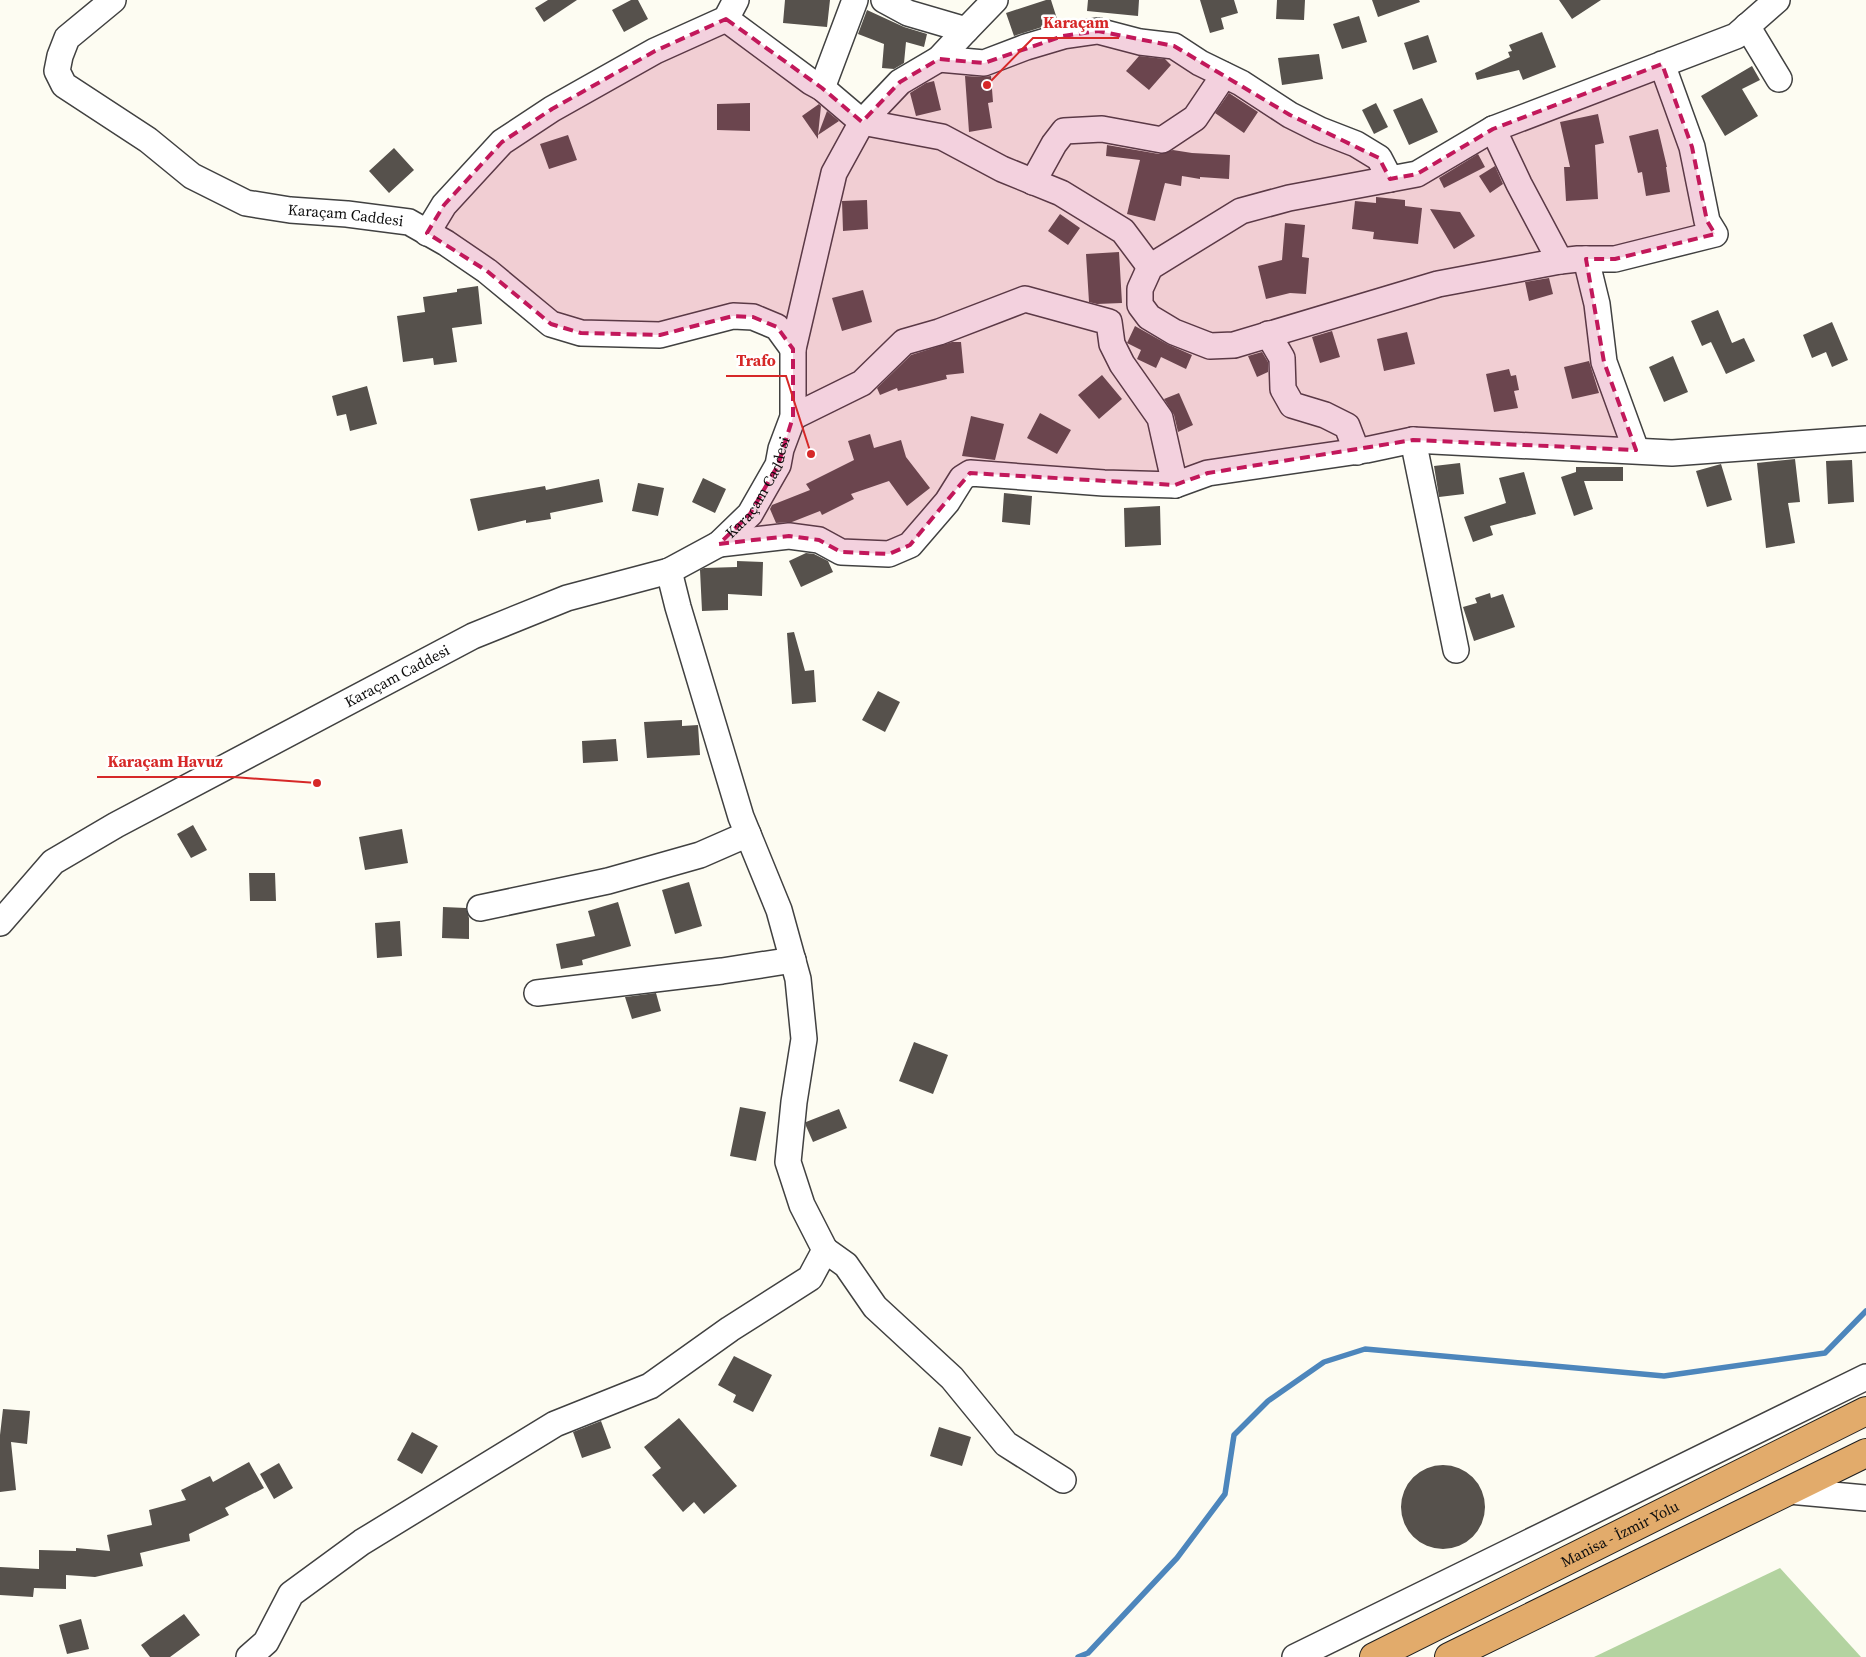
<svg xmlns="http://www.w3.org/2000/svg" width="1866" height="1657" viewBox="0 0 1866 1657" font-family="'Source Serif 4',serif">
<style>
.forest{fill:#b3d3a0}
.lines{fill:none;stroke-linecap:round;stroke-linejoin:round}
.stream{stroke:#4d86bc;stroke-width:5.5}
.building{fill:#56514c}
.minor-casing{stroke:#414141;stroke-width:28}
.highway-casing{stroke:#1f1f1f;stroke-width:30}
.minor{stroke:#fff;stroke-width:25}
.highway{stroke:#e2ab6b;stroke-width:28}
.marked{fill:#c2185b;fill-opacity:0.2;stroke:#c2185b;stroke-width:4;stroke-dasharray:10 6;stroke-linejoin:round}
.labels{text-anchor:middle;stroke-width:5;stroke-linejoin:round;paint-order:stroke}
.street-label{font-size:15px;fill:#0e0e0e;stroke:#fff}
.leader{fill:none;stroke:#d62828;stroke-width:2}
.callout-dot{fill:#d62828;stroke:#fff;stroke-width:2}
.callout-label{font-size:16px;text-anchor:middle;font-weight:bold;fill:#d62828;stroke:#fff;stroke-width:5;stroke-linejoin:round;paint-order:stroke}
</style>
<rect width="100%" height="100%" fill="#fdfcf2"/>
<path class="forest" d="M 1780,1568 L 1861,1657 L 1594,1657 Z"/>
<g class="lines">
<path class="stream" d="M 1078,1657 L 1088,1653 L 1177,1558 L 1225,1494 L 1234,1435 L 1268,1401 L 1324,1362 L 1365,1349 L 1664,1376 L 1825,1353 L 1866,1311"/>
</g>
<path class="building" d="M 548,0 L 577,0 L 544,22 L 535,8 Z
M 631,0 L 638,0 L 648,19 L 624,32 L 612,10 Z
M 785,0 L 830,0 L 827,27 L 783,23 Z
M 1046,0 L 1051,0 L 1058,22 L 1014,36 L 1006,13 Z
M 1088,0 L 1139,0 L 1138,16 L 1087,11 Z
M 1200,0 L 1234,0 L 1238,13 L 1221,18 L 1224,29 L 1210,33 Z
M 1277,0 L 1305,0 L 1304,20 L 1276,19 Z
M 1372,0 L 1419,0 L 1420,2 L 1378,17 Z
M 1559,0 L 1601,0 L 1572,19 Z
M 867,10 L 904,27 L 927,34 L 924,47 L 906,42 L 904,63 L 894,69 L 882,68 L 884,44 L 858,34 Z
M 1359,16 L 1367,42 L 1342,49 L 1333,24 Z
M 1542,32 L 1556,67 L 1523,80 L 1519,70 L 1477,80 L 1475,73 L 1510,57 L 1508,52 L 1512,51 L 1509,45 Z
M 1428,35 L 1437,62 L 1413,70 L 1404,43 Z
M 1319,54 L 1323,79 L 1282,85 L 1278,58 Z
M 1139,56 L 1165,59 L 1171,65 L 1149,90 L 1126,71 Z
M 1752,66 L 1760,80 L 1742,89 L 1758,116 L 1725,136 L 1701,96 Z
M 965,76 L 983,77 L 991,76 L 993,102 L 988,103 L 992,128 L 969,132 Z
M 934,81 L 941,110 L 916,116 L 910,93 L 926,83 Z
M 1229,93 L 1258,112 L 1244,133 L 1215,113 Z
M 1422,98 L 1438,132 L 1409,145 L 1393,110 Z
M 750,103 L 750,131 L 717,130 L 717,104 Z
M 1376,103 L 1388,127 L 1374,134 L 1362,110 Z
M 819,104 L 821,106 L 818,135 L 827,111 L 839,121 L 818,135 L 818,139 L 802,116 Z
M 1598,114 L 1604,143 L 1595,145 L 1598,199 L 1566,201 L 1564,167 L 1570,167 L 1560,122 Z
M 1658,129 L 1667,167 L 1666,167 L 1670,192 L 1646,196 L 1642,172 L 1638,173 L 1629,136 Z
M 568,135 L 577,160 L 549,169 L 540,144 Z
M 1107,145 L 1159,154 L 1173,150 L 1192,153 L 1230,155 L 1229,179 L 1200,177 L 1200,179 L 1182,176 L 1181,186 L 1165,183 L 1155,221 L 1127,214 L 1140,160 L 1106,156 Z
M 394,148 L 414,170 L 389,193 L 369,171 Z
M 1478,154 L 1485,167 L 1444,188 L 1439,178 Z
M 1495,166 L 1503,184 L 1490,193 L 1479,176 Z
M 1376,197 L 1405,200 L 1405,206 L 1422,208 L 1418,244 L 1373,239 L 1374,232 L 1352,229 L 1355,201 L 1376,203 Z
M 867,200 L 868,229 L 843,231 L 842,201 Z
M 1430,209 L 1460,212 L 1475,236 L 1454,249 Z
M 1060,214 L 1080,228 L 1068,245 L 1048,231 Z
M 1285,223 L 1305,225 L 1302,257 L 1309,258 L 1306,294 L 1290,293 L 1266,299 L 1258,266 L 1282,260 Z
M 1119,252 L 1122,303 L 1097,304 L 1089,302 L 1086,254 Z
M 1549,278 L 1553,294 L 1529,301 L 1525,282 Z
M 478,286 L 482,324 L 452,328 L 457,362 L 434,365 L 433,358 L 403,362 L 397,316 L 425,312 L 423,297 L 457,292 L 457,289 Z
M 863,290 L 872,322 L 842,331 L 832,298 Z
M 1718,310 L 1732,343 L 1744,338 L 1755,361 L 1726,374 L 1711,342 L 1702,346 L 1691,321 Z
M 1832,322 L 1848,360 L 1832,367 L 1826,352 L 1812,358 L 1803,335 Z
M 1135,326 L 1167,344 L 1192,355 L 1186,369 L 1161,357 L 1156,368 L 1137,359 L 1141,350 L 1127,343 Z
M 1332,331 L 1340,357 L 1320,363 L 1312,337 Z
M 1407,332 L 1415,364 L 1384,371 L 1377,339 Z
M 952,342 L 961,342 L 964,373 L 946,375 L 947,379 L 898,391 L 897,388 L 880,395 L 877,388 L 911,355 Z
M 1262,352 L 1268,362 L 1268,372 L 1257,377 L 1248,356 Z
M 1673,356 L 1688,392 L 1664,402 L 1649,367 Z
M 1589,361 L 1599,393 L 1572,399 L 1564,367 Z
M 1509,369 L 1511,376 L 1516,375 L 1519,390 L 1514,391 L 1518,408 L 1494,412 L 1486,374 Z
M 1102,375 L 1122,399 L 1099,419 L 1078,395 Z
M 367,386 L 377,424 L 350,431 L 346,414 L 337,416 L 332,396 Z
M 1179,393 L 1193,425 L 1178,432 L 1174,415 L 1164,399 Z
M 1040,413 L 1071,430 L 1057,454 L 1027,438 Z
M 971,416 L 1004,424 L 995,460 L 962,456 Z
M 870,434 L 874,448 L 901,440 L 906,457 L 930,488 L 907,506 L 889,481 L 851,494 L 854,499 L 822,515 L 820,511 L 792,522 L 776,523 L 770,509 L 772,505 L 810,490 L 806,484 L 854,460 L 848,441 Z
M 1795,459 L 1800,502 L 1788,503 L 1795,543 L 1766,548 L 1757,463 Z
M 1852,460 L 1854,502 L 1828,504 L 1826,461 Z
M 1460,463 L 1464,494 L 1439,497 L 1434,466 Z
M 1721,464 L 1732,500 L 1707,507 L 1696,471 Z
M 1576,467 L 1623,467 L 1623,481 L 1584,481 L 1593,509 L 1574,516 L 1561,477 L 1576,472 Z
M 1524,472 L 1536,514 L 1490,526 L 1493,535 L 1473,542 L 1464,517 L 1506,503 L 1499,478 Z
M 703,478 L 726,489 L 715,513 L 692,502 Z
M 599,479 L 603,502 L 550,513 L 551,519 L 526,523 L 526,520 L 478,531 L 470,499 L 545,486 L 546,490 Z
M 638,483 L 664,488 L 658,516 L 632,511 Z
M 1004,493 L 1032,496 L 1030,525 L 1002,522 Z
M 1160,506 L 1161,545 L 1125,547 L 1124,508 Z
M 806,553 L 814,554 L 828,561 L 833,572 L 801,587 L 789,561 Z
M 737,561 L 763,562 L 762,596 L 728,594 L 728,610 L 702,611 L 700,570 L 704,568 L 737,567 Z
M 1490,593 L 1491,598 L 1503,594 L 1515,627 L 1474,641 L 1463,607 L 1477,603 L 1475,598 Z
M 794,632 L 805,671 L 814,670 L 816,702 L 792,704 L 787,633 Z
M 878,691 L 900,702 L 885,732 L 862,720 Z
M 682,720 L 682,726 L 698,725 L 700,755 L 647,758 L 644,722 Z
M 616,739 L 618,761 L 583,763 L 582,741 Z
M 193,825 L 207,850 L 191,858 L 177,834 Z
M 402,829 L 408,863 L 365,870 L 359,837 Z
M 249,873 L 275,873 L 276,901 L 250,901 Z
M 689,882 L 702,926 L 675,934 L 662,890 Z
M 618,902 L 631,946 L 582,960 L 583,965 L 561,969 L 556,944 L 595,936 L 588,911 Z
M 443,907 L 466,908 L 469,918 L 469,939 L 442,938 Z
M 400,921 L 402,956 L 377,958 L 375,923 Z
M 656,993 L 661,1011 L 632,1019 L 625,997 Z
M 914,1042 L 948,1055 L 933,1094 L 899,1081 Z
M 740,1107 L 766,1112 L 756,1161 L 730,1156 Z
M 839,1109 L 847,1128 L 813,1142 L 806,1126 L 806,1122 Z
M 734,1356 L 772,1375 L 753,1412 L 733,1402 L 736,1395 L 718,1385 Z
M 3,1409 L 30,1411 L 27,1444 L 11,1442 L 16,1490 L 0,1492 L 0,1435 Z
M 679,1418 L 737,1486 L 704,1514 L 694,1502 L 683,1512 L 652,1475 L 661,1468 L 644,1447 Z
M 601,1421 L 611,1448 L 582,1458 L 573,1432 Z
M 939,1427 L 971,1437 L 962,1466 L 930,1456 Z
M 412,1432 L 438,1446 L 422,1474 L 397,1460 Z
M 249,1462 L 264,1488 L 225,1508 L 229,1515 L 189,1534 L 190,1541 L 140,1553 L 143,1566 L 95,1577 L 66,1575 L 66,1589 L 34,1588 L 33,1597 L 0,1595 L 0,1567 L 39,1569 L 39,1550 L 76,1551 L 76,1548 L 110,1551 L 107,1535 L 152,1525 L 149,1510 L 186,1500 L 181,1490 L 210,1476 L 213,1482 Z
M 279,1463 L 293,1488 L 274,1499 L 260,1474 Z
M1401 1507a42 42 0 1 1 84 0a42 42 0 1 1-84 0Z
M 184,1614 L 200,1635 L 170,1657 L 150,1657 L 141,1645 Z
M 81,1619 L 89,1649 L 67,1654 L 59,1625 Z"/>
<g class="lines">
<defs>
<g id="minor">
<path id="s1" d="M 113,0 L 67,38 L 60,56 L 57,71 L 64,85 L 148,140 L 192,176 L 246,203 L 290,210 L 347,214 L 409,222 L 446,243 L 487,271 L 551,324 L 581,333 L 660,335 L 733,316 L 753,317 L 777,327 L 793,349"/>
<path d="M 884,0 L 908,13 L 966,30 L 995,0"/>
<path d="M 726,19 L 811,82 L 822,88 L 862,122 L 942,137 L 1002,169 L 1061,193 L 1123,231 L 1150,267"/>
<path d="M 1747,26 L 1779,79"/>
<path d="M 939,59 L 984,63 L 1026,47 L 1063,36 L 1098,31 L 1140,42 L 1174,46 L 1200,63 L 1241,83 L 1290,115 L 1320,130 L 1356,144 L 1379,158 L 1390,179"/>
<path d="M 1662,64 L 1692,147 L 1707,221 L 1715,234 L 1615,259 L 1578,259 L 1560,261 L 1438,284 L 1234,345 L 1210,346 L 1174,332 L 1149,317 L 1140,305 L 1140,289 L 1150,267 L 1241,211 L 1289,198 L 1417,174 L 1493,129 L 1736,36 L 1777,0"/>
<path d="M 822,88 L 855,0"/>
<path d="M 1493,129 L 1519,184 L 1560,261"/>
<path d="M 1033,182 L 1054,144 L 1064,131 L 1102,129 L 1162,140 L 1195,118 L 1224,75"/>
<path d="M 427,233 L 444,205 L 502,142 L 552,109 L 655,51 L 726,19 L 736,0"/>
<path d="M 1586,259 L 1597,304 L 1604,362 L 1636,450"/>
<path d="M 1268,334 L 1282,358 L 1283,389 L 1292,405 L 1325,415 L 1347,426 L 1357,452"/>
<path d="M 793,417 L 862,383 L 904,342 L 939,332 L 1025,299 L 1109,322 L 1112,344 L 1122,364 L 1160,418 L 1175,485"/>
<path d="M 1413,440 L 1456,650"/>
<path d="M 719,544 L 789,536 L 819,540 L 841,552 L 889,554 L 910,545 L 947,502 L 962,478 L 970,473 L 1104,483 L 1175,485 L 1208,473 L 1366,450 L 1413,440 L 1672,453 L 1866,439"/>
<path d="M 480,908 L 608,881 L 700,855 L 748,834"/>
<path id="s2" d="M 0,923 L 53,862 L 116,825 L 473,636 L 567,598 L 669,571 L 719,544 L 750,514 L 778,465 L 781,449 L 793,417 L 793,349 L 834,173 L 862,122 L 900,82 L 939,59 L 966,30"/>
<path d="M 537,993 L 722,971 L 793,960"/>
<path d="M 825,1250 L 846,1265 L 875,1307 L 952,1378 L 1006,1444 L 1063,1480"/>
<path d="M 1789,1491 L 1866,1498"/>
<path d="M 249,1657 L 266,1642 L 291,1594 L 362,1542 L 555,1424 L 650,1386 L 730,1329 L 810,1278 L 825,1250 L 802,1205 L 788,1162 L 794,1102 L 804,1039 L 798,979 L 779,910 L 741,817 L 678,607 L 669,571"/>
<path d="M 1295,1657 L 1866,1377"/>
</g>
<g id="highway">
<path id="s3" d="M 1374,1657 L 1866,1411"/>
<path d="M 1449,1657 L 1866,1453"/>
</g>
</defs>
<use href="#minor" class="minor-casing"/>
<use href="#highway" class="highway-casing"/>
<use href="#minor" class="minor"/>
<use href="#highway" class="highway"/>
</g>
<path class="marked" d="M 726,19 L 822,88 L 862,122 L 900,82 L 939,59 L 984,63 L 1063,36 L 1098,31 L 1174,46 L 1290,115 L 1379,158 L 1390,179 L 1417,174 L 1493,129 L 1662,64 L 1692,147 L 1707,221 L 1715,234 L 1615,259 L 1586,259 L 1604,362 L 1636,450 L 1413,440 L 1208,473 L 1175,485 L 970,473 L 910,545 L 889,554 L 841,552 L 819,540 L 789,536 L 719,544 L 750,514 L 778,465 L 793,417 L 793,349 L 777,327 L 753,317 L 733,316 L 660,335 L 581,333 L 551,324 L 487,271 L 427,233 L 444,205 L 502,142 L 552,109 L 655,51 Z"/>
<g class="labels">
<g class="street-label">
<text dy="5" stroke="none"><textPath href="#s1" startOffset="428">Karaçam Caddesi</textPath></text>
<text dy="5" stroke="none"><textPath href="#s2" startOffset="892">Karaçam Caddesi</textPath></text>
<text dy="5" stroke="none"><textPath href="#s2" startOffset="472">Karaçam Caddesi</textPath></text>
<text dy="5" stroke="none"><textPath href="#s3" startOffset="275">Manisa - İzmir Yolu</textPath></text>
</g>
</g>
<path class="leader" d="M987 85L1033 38H1119M811 454L786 376H726M317 783L233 777H97"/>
<g class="callout-dot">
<circle cx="987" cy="85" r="5"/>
<circle cx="811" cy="454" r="5"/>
<circle cx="317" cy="783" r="5"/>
</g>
<g class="callout-label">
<text x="1076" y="28">Karaçam</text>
<text x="756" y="366">Trafo</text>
<text x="165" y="767">Karaçam Havuz</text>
</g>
</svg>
